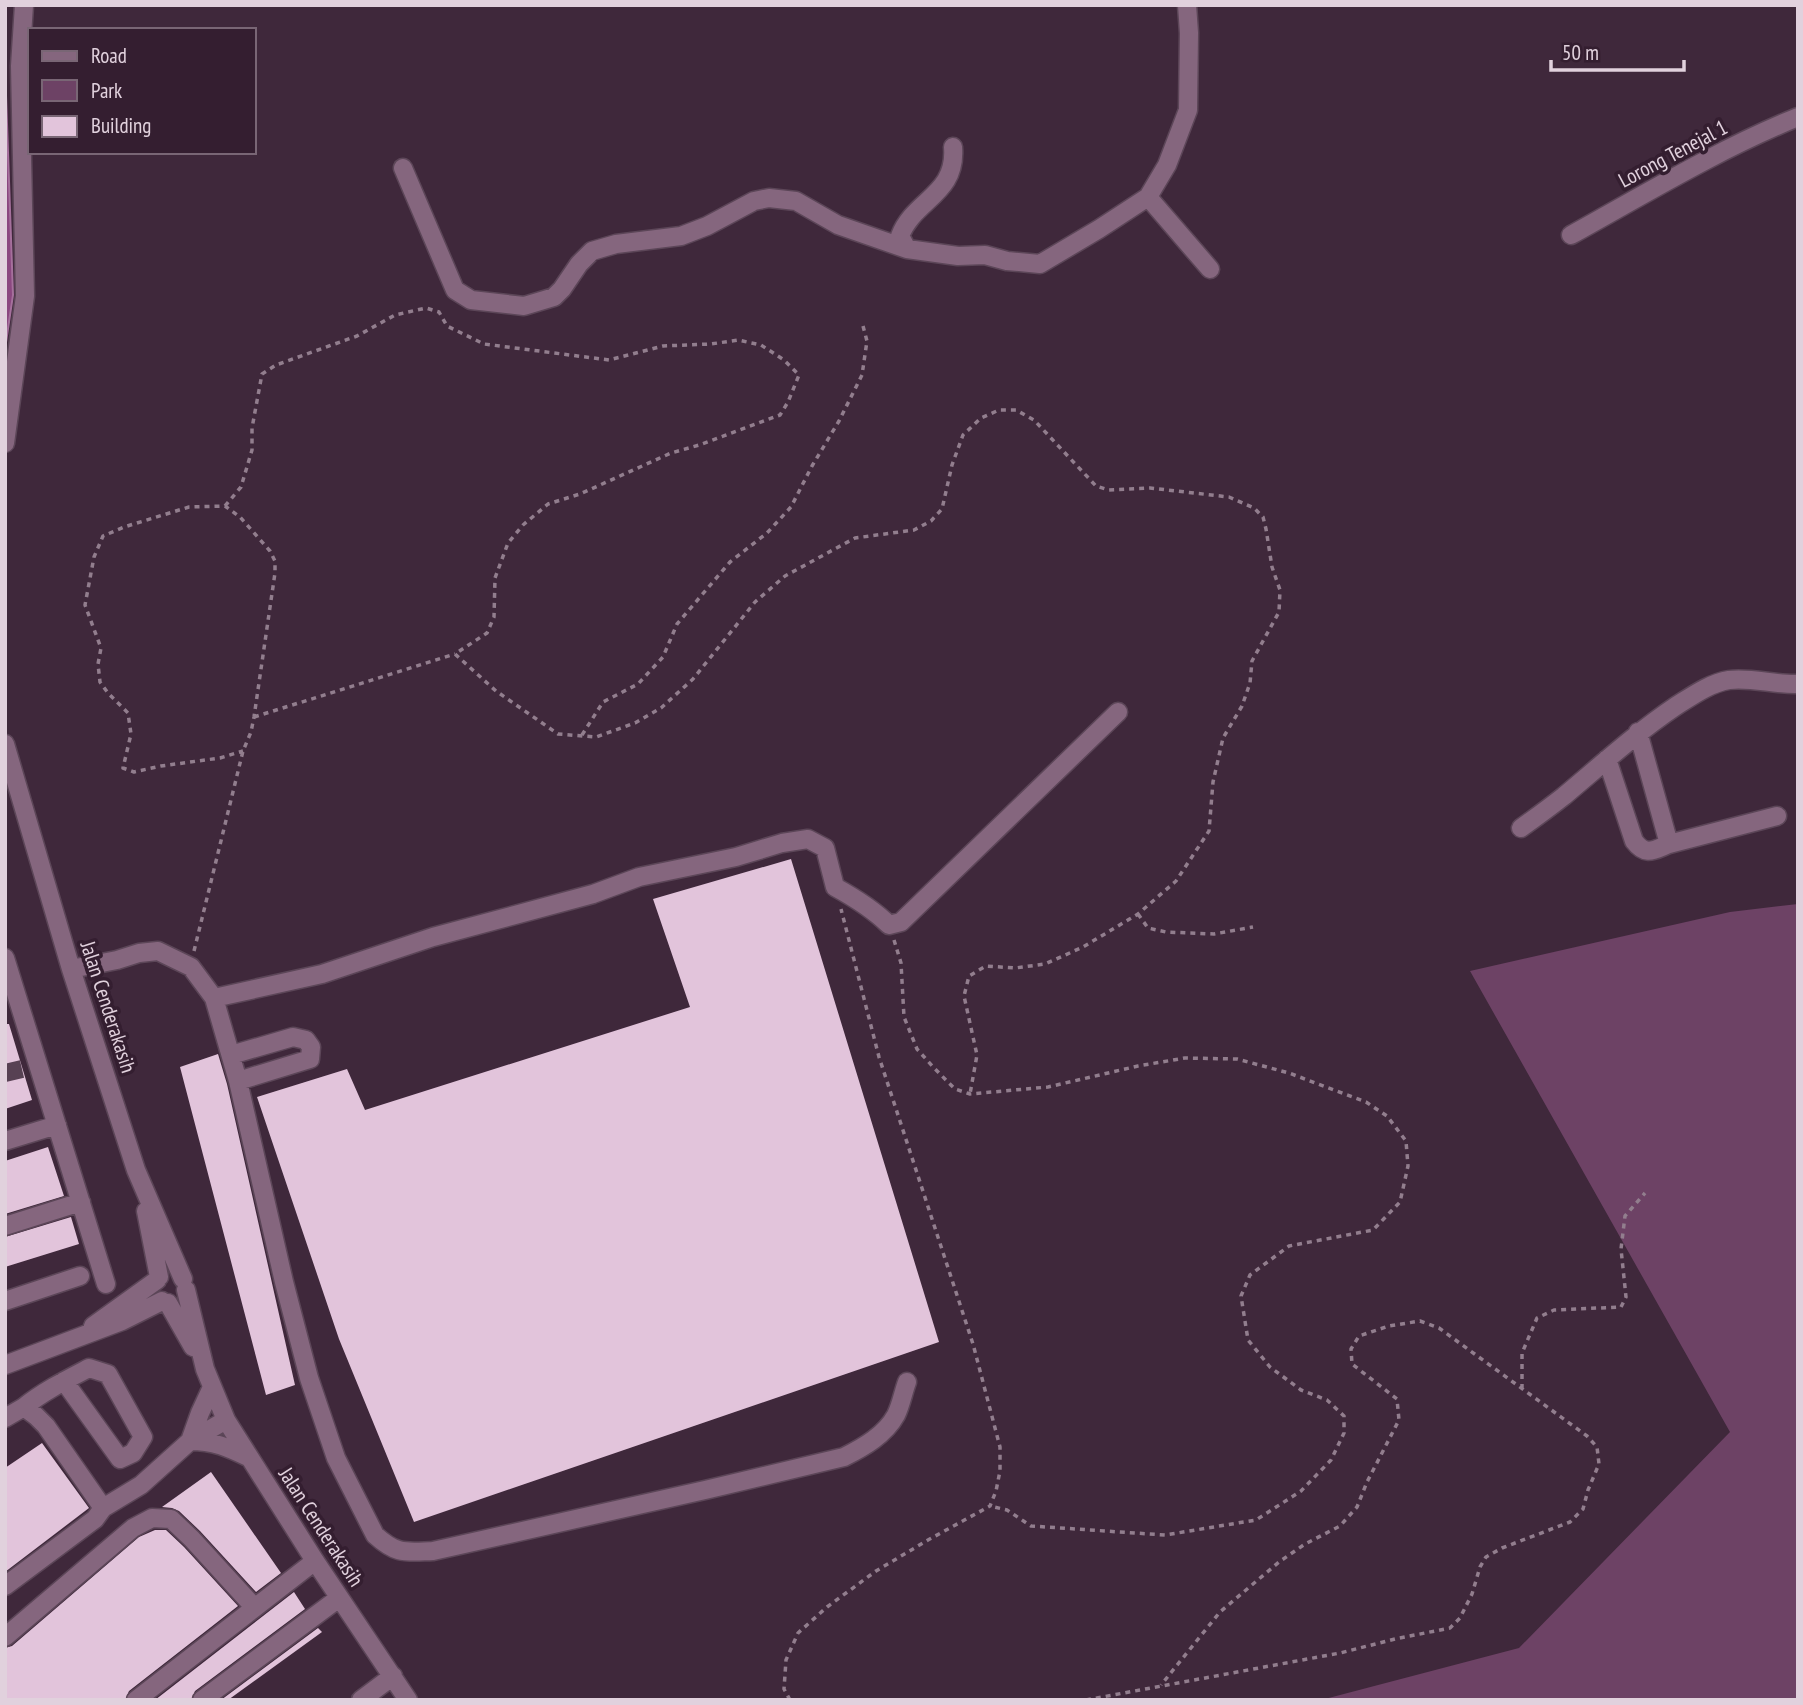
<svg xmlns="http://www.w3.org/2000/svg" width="1803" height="1705" viewBox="0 0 1803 1705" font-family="'PT Sans Narrow',sans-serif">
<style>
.green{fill:#6d4265}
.water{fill:#8b4780;stroke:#a5709c;stroke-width:2}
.building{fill:#e2c4db}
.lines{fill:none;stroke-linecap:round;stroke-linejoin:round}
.minor-tunnel{stroke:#574153;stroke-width:18;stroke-dasharray:18 9;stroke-linecap:butt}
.minor-casing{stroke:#5c4658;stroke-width:21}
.path{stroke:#927e8e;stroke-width:3.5;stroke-dasharray:5 5;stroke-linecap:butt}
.minor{stroke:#85667e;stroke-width:18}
.labels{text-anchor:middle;stroke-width:7;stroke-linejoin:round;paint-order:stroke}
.street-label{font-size:21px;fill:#e1d1dd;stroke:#341e30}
</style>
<rect width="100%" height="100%" fill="#3f283b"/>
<path class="green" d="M 1798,904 L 1798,1700 L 1321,1700 L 1519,1648 L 1730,1432 L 1470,971 L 1730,912 Z"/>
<path class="water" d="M 5,67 L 13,295 L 5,349 Z"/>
<path class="building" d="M 791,859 L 939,1342 L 414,1522 L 339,1339 L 257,1097 L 347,1069 L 365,1110 L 690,1007 L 653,899 Z
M 5,1024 L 9,1024 L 32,1100 L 5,1109 Z
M 218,1054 L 227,1084 L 295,1385 L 266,1395 L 180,1067 Z
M 48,1147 L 64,1196 L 5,1214 L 5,1161 Z
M 71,1217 L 79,1244 L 5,1267 L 5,1237 Z
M 42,1443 L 89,1508 L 5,1572 L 5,1468 Z
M 211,1472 L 281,1573 L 256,1592 L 200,1531 L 179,1511 L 172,1508 L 162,1507 Z
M 155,1530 L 166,1530 L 184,1547 L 238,1606 L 129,1691 L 125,1700 L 5,1700 L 5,1648 L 12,1646 L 139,1537 Z
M 294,1592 L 305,1609 L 195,1691 L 191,1700 L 155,1700 Z
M 318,1628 L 322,1632 L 228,1700 L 221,1700 Z"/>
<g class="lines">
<path class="minor-tunnel" d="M 5,1073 L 22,1069"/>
<defs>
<path id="minor" d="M 403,168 L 455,290 L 471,300 L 524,306 L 554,297 L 562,289 L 579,264 L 592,251 L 616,244 L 681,236 L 707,226 L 754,201 L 769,198 L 796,201 L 838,225 L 907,249 L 958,256 L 985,255 L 1007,261 L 1040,264 L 1099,229 L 1148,197 L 1167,165 L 1188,110 L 1189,33 L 1187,5
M 1148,197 L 1210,269
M 1571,235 C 1645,194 1719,149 1798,117
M 907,249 L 900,236 C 914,199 957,195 953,147
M 5,443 L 25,296 L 20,66 L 24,5
M 1638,732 L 1669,844
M 5,744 L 71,969 L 136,1170 L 183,1279
M 1607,759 L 1634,841 C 1646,857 1654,850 1669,844 L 1777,816
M 1521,828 C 1535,818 1550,807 1564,796 C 1601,765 1636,733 1676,706 C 1692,696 1710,683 1729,680 C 1751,677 1775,685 1798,684
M 5,958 L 106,1284
M 71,969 L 117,960 L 139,953 L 158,951 L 191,967 L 214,998 L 238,1081 L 284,1282 L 309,1378 L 336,1458 L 375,1535 C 397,1555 405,1552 433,1551 L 705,1490 L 844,1457 C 864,1447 885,1435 896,1415 C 901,1405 903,1393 907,1382
M 214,998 L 322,974 L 433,937 L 593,894 L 639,877 L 736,857 L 782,843 L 808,839 L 825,848 L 835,887 C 855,898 873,909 889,925 L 901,922 L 1118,712
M 231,1055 L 293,1037 L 306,1040 L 311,1047 L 310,1059 L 238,1081
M 5,1141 L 57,1125
M 146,1211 L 159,1277
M 5,1226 L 81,1202
M 186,1290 L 205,1369 L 226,1420 L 315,1561 L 408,1700
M 5,1301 L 80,1276
M 168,1303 L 193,1347
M 93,1326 L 157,1280
M 5,1365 L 122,1321 L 162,1301
M 24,1407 C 44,1391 66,1380 89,1368 L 108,1374 L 143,1437 L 133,1453 L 120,1459 L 64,1381
M 5,1418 L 24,1407 L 36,1416 L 46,1426 L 103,1508
M 190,1441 C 215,1441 229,1448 250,1458
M 190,1441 L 200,1413 L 212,1387
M 5,1586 L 95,1519 L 103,1508 L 141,1485 L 190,1441 L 226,1420
M 5,1637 L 133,1528 L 152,1518 L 171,1519 L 192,1539 L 254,1607
M 136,1700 L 315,1561
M 202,1700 L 339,1598
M 361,1700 L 393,1676"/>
</defs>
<use href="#minor" class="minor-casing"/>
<path class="path" d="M 225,506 L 241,487 L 252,450 L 252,428 L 262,374 L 276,365 L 357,336 L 395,315 L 426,308 L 439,312 L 447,326 L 484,344 L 609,360 L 663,346 L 711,344 L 738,340 L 761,345 L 784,360 L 799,375 L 788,402 L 780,415 L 699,445 L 671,453 L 580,494 L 548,504 L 523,525 L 508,543 L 495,578 L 494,617 L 487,633 L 455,654 L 496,691 L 558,734 L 596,737 L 635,723 L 661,708 L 693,679 L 755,602 L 785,576 L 855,538 L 914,530 L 931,521 L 942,509 L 952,465 L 963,435 L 981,418 L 999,410 L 1016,410 L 1034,420 L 1096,486 L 1109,490 L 1150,488 L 1229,497 L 1254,508 L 1263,517 L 1266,529 L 1272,567 L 1280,590 L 1279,612 L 1252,661 L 1250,683 L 1242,706 L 1223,738 L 1213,782 L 1209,831 L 1176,881 L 1138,914 L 1083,947 L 1045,964 L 1015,968 L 986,966 L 969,976 L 964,996 L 977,1055 L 970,1094
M 254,717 L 455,654
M 582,735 L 603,702 L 638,684 L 663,657 L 677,624 L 730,562 L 767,533 L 791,507 L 812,466 L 839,421 L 862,375 L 867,341 L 863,326
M 1138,914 L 1148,928 L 1166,932 L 1214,934 L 1253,927
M 894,940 L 901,963 L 904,1017 L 917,1049 L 934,1068 L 955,1089 L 970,1094 L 1048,1087 L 1138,1066 L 1185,1058 L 1237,1059 L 1289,1073 L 1366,1102 L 1387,1116 L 1406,1141 L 1408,1166 L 1400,1202 L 1373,1230 L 1289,1246 L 1250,1275 L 1241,1296 L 1248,1340 L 1270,1367 L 1301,1390 L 1327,1400 L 1344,1416 L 1344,1433 L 1331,1460 L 1301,1491 L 1256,1520 L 1165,1535 L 1031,1526 L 1007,1510 L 990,1506
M 194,951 L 243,751 L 251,732 L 254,717 L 275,573 L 275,561 L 270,551 L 240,517 L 225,506 L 189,507 L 124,527 L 103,536 L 94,557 L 85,605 L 101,648 L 98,664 L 100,682 L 108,693 L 128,713 L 131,734 L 123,768 L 134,772 L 161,766 L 220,758 L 243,751
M 1522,1389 L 1522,1353 L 1537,1318 L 1554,1310 L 1621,1307 L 1626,1297 L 1621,1249 L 1625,1216 L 1645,1193
M 790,1700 L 784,1689 L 786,1660 L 798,1633 L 827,1607 L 876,1571 L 928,1540 L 990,1506 L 996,1491 L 1000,1471 L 1000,1447 L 973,1344 L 879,1057 L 841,909
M 1086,1700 L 1340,1653 L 1395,1639 L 1450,1628 L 1460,1618 L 1472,1594 L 1480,1567 L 1486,1557 L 1502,1548 L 1570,1522 L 1583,1509 L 1588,1490 L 1599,1464 L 1597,1447 L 1587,1436 L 1439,1328 L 1420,1321 L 1389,1326 L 1359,1336 L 1351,1349 L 1352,1364 L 1397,1399 L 1399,1420 L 1367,1482 L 1357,1507 L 1340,1526 L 1305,1544 L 1279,1562 L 1220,1612 L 1161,1685"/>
<use href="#minor" class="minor"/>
</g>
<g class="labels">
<g class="street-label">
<text transform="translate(1673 154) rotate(-28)" y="7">Lorong Tenejal 1</text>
<text transform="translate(108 1007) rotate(72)" y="7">Jalan Cenderakasih</text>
<text transform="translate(321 1527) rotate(57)" y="7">Jalan Cenderakasih</text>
</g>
</g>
<rect width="1803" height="1705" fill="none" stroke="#e1d1dd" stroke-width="14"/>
<rect x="28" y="28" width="228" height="126" fill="#341e30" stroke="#796675" stroke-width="2"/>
<rect x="42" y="51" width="35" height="10" fill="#85667e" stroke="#796675" stroke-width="2"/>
<text x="91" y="63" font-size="21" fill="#e1d1dd">Road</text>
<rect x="42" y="80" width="35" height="21" fill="#6d4265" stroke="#796675" stroke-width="2"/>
<text x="91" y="98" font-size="21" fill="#e1d1dd">Park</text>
<rect x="42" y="116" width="35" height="21" fill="#e2c4db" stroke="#796675" stroke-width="2"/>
<text x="91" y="133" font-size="21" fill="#e1d1dd">Building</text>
<path d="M1551 60v10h133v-10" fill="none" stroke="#e1d1dd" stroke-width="3.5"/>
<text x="1562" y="60" font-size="21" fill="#e1d1dd" stroke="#341e30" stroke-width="5" paint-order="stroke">50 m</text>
</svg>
